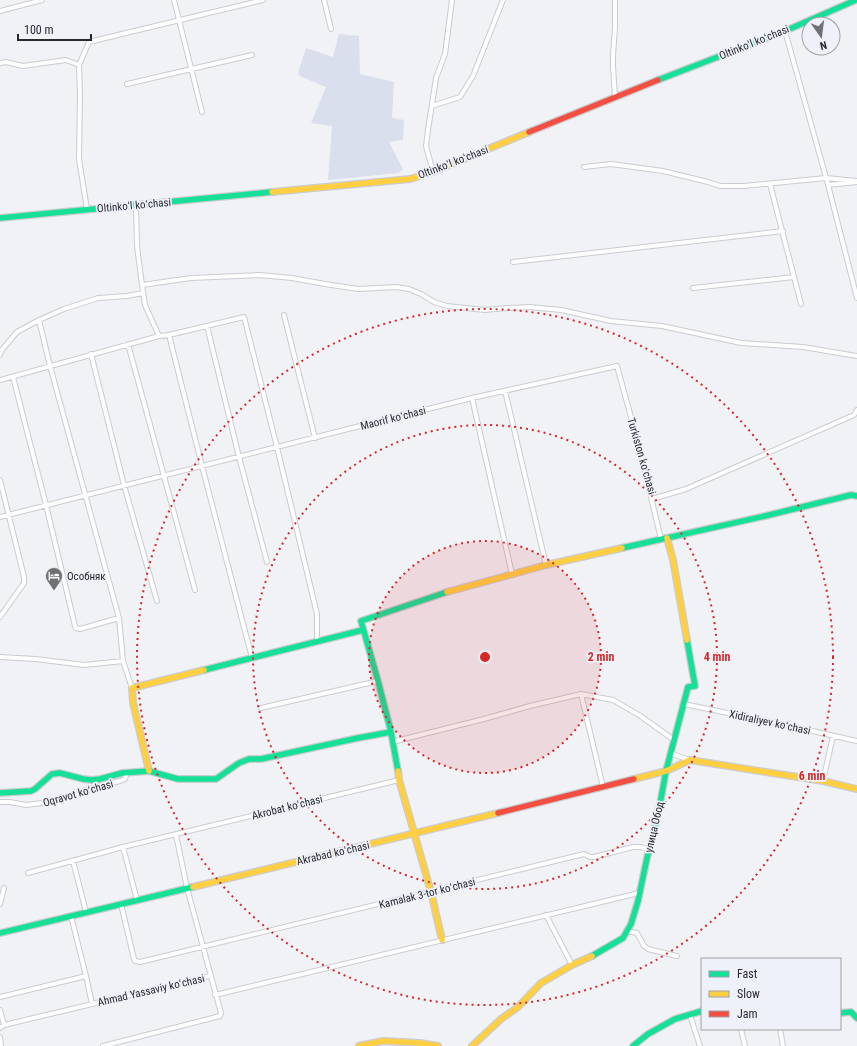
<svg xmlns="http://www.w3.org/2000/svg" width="857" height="1046" viewBox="0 0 857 1046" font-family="'Roboto Condensed',sans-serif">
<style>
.green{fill:#dadfed}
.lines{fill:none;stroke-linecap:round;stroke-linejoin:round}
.street-casing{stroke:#cacccf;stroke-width:6}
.fast-casing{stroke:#cacccf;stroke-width:8}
.slow-casing{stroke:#cacccf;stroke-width:8}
.jam-casing{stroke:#cacccf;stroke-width:8}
.street{stroke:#fdfdfe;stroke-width:4}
.fast{stroke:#16e098;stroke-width:5.5}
.slow{stroke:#ffcf43;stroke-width:5.5}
.jam{stroke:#f24e42;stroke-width:5.5}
.ring{fill:none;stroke:#d62828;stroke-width:2;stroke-dasharray:2 4}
.labels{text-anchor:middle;stroke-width:3.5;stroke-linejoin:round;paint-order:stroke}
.street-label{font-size:11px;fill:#292a2d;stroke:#eef1f9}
.poi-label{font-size:11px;fill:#292a2d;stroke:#eef1f9;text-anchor:start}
.centre{fill:#d62828;stroke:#eef1f9;stroke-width:2}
.ring-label{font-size:12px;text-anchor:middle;font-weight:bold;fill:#d62828;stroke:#eef1f9;stroke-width:3.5;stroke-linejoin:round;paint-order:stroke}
</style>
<rect width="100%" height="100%" fill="#f1f2f6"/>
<path class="green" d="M 339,34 L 359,36 L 360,74 L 394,82 L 392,118 L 404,120 L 403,140 L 389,142 L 403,169 L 399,173 L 328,180 L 332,126 L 311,123 L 326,87 L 300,76 L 298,73 L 306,48 L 333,57 Z"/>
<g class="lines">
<defs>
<path id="street" d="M 174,0 L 202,112
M 324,0 L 331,29
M 615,0 L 615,28 L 613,55 L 613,67 L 615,97
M 0,11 L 42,0
M 785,31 L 827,181 L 857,298
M 0,63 L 6,62 L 23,66 L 66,60 L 79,65 L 80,95 L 79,159 L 87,209
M 79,65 L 89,42 L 93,41 L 263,0
M 127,84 L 252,55
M 432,106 L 460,97 L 473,76 L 503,0
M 584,167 L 611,164 L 663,171 L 708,182 L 720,186 L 744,186 L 826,178 L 857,181
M 433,172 L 426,146 L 428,130 L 436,78 L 445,54 L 452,0
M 770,184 L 801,304
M 828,185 L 857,182
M 136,205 L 137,246 L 142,285 L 145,305 L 159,336
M 513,262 L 783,231
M 142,285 L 191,278 L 259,275 L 292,278 L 325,284 L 358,289 L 396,287 L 409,289 L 421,294 L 434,302 L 447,306 L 485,310 L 507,308 L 530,307 L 561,310 L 611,321 L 662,326 L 741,343 L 803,347 L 857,356
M 693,288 L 794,277
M 284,315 L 315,438
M 39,320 L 50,366 L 119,618 L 123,661 L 132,688
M 207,326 L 239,457 L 267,562
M 169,335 L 202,466 L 252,658
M 128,344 L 195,590
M 91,354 L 124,485 L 157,601
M 0,355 L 1,351 L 17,332 L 39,320 L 64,309 L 98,298 L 127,296 L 143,293
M 13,377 L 46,505 L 75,626 L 76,628 L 80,629 L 119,618
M 0,380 L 159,336 L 169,335 L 244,317 L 277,447 L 317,614 L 317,642
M 505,391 L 546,565
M 472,398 L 512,574
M 0,480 L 24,577 L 24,583 L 0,617
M 652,499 L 686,489 L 854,415 L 857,410
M 0,517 L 352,428 L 472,398 L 617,366 L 637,439 L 661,539
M 0,657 L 36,659 L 84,665 L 123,661
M 581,694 L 603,787
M 684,704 L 786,725 L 857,741
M 261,708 L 378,681
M 392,742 L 484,719 L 530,706 L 581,694 L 613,700 L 639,715 L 674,740
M 670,753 L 689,760
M 823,781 L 833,736
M 0,802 L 10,802 L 26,805 L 50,802 L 76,795 L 88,789 L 120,781 L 125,779 L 127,772
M 123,847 L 137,900
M 73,861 L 86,912
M 28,873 L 123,847 L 399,780
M 0,904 L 4,888
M 121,904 L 134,959 L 135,961 L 140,962 L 584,854 L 590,857 L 594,857 L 633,847 L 641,847 L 650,850
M 546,915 L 572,965
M 71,916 L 86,976 L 92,1004
M 627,931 L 637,933 L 644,946 L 648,949 L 677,956
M 215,995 L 639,893
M 0,997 L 86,976
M 0,1010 L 4,1025
M 690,1015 L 700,1046
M 0,1028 L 4,1025 L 210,976
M 741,1029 L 745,1046
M 780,1029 L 783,1046
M 0,1037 L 1,1046
M 103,1046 L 220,1016 L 221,1013 L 187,888 L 176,835"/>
<path id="fast" d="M 658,80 L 785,31 L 856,0
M 0,218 L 272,192
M 622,548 L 765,516 L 851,495 L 857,496
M 204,670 L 363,630
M 398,771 L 391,732 L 378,681 L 361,621 L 447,592
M 0,793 L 31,791 L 35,789 L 52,774 L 60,773 L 83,779 L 92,780 L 100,779 L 122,773 L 149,771 L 178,779 L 216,779 L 239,763 L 249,759 L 261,759 L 358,738 L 391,732
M 0,933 L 193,887
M 592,956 L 623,938 L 631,924 L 638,901 L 647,858 L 658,815 L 666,771 L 688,687 L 695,686 L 687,640
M 840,1013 L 851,1012 L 857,1018
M 633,1046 L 648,1034 L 675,1019 L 702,1011"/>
<path id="slow" d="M 272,192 L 410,179 L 433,172 L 529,132
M 667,538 L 673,560 L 687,640
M 447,592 L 546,565 L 622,548
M 149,771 L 133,703 L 132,688 L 204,670
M 398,771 L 399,780 L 431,892 L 442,940
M 634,779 L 666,771 L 690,760 L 823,781 L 857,789
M 193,887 L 498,813
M 359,1046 L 383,1041 L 420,1043 L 438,1046
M 472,1046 L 501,1019 L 518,1007 L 541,983 L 572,965 L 592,956"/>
<path id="jam" d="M 529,132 L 658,80
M 498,813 L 634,779"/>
</defs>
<use href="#street" class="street-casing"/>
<use href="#fast" class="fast-casing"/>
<use href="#slow" class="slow-casing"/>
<use href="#jam" class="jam-casing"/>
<use href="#street" class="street"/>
<use href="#fast" class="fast"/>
<use href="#slow" class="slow"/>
<use href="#jam" class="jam"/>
</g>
<circle cx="485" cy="657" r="116" fill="#d62828" fill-opacity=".12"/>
<g class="ring">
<circle cx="485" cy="657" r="116"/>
<circle cx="485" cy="657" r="232"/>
<circle cx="485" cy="657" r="348"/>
</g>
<defs>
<symbol id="hotel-pin" viewBox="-11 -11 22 30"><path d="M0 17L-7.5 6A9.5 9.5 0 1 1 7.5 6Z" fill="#6f7073" stroke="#eef1f9"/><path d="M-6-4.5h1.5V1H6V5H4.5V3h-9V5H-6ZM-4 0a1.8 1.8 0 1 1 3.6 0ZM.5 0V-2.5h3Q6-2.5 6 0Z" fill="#fff"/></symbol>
</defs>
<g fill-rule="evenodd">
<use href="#hotel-pin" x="44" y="566" width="20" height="27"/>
</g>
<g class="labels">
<g class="street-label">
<text transform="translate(754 42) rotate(-22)" y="4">Oltinkoʻl koʻchasi</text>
<text transform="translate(453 162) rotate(-21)" y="4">Oltinkoʻl koʻchasi</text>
<text transform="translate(134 205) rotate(-5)" y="4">Oltinkoʻl koʻchasi</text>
<text transform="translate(393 418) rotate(-14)" y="4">Maorif koʻchasi</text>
<text transform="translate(642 456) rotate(74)" y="4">Turkiston koʻchasi</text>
<text transform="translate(770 722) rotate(12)" y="4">Xidiraliyev koʻchasi</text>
<text transform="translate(78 793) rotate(-16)" y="4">Oqravot koʻchasi</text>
<text transform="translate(287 807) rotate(-14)" y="4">Akrobat koʻchasi</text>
<text transform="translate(654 827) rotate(-77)" y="4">улица Обод</text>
<text transform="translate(333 853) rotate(-13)" y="4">Akrabad koʻchasi</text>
<text transform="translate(427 893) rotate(-14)" y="4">Kamalak 3-tor koʻchasi</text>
<text transform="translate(151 990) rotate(-13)" y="4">Ahmad Yassaviy koʻchasi</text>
</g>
<g class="poi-label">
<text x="67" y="580">Особняк</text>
</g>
</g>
<circle cx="485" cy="657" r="6" class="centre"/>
<g class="ring-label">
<text x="601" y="661">2 min</text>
<text x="717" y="661">4 min</text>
<text x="812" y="780">6 min</text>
</g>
<rect x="701" y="958" width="140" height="72" fill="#eef1f9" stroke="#9fa1a7"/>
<rect x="709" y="971" width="20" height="6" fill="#16e098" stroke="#9fa1a7"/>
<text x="737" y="978" font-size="12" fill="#292a2d">Fast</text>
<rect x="709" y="991" width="20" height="6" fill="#ffcf43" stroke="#9fa1a7"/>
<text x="737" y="998" font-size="12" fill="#292a2d">Slow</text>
<rect x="709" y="1011" width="20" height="6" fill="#f24e42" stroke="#9fa1a7"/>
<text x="737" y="1018" font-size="12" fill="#292a2d">Jam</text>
<g transform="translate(821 36) rotate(166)"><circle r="19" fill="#eef1f9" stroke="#9fa1a7"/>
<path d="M0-3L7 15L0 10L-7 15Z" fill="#6f7073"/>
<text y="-6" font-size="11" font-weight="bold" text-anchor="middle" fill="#292a2d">N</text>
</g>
<path d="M18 34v6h73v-6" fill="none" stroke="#292a2d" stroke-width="2"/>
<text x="24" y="34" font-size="12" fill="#292a2d" stroke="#eef1f9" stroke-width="3" paint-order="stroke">100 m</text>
</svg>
